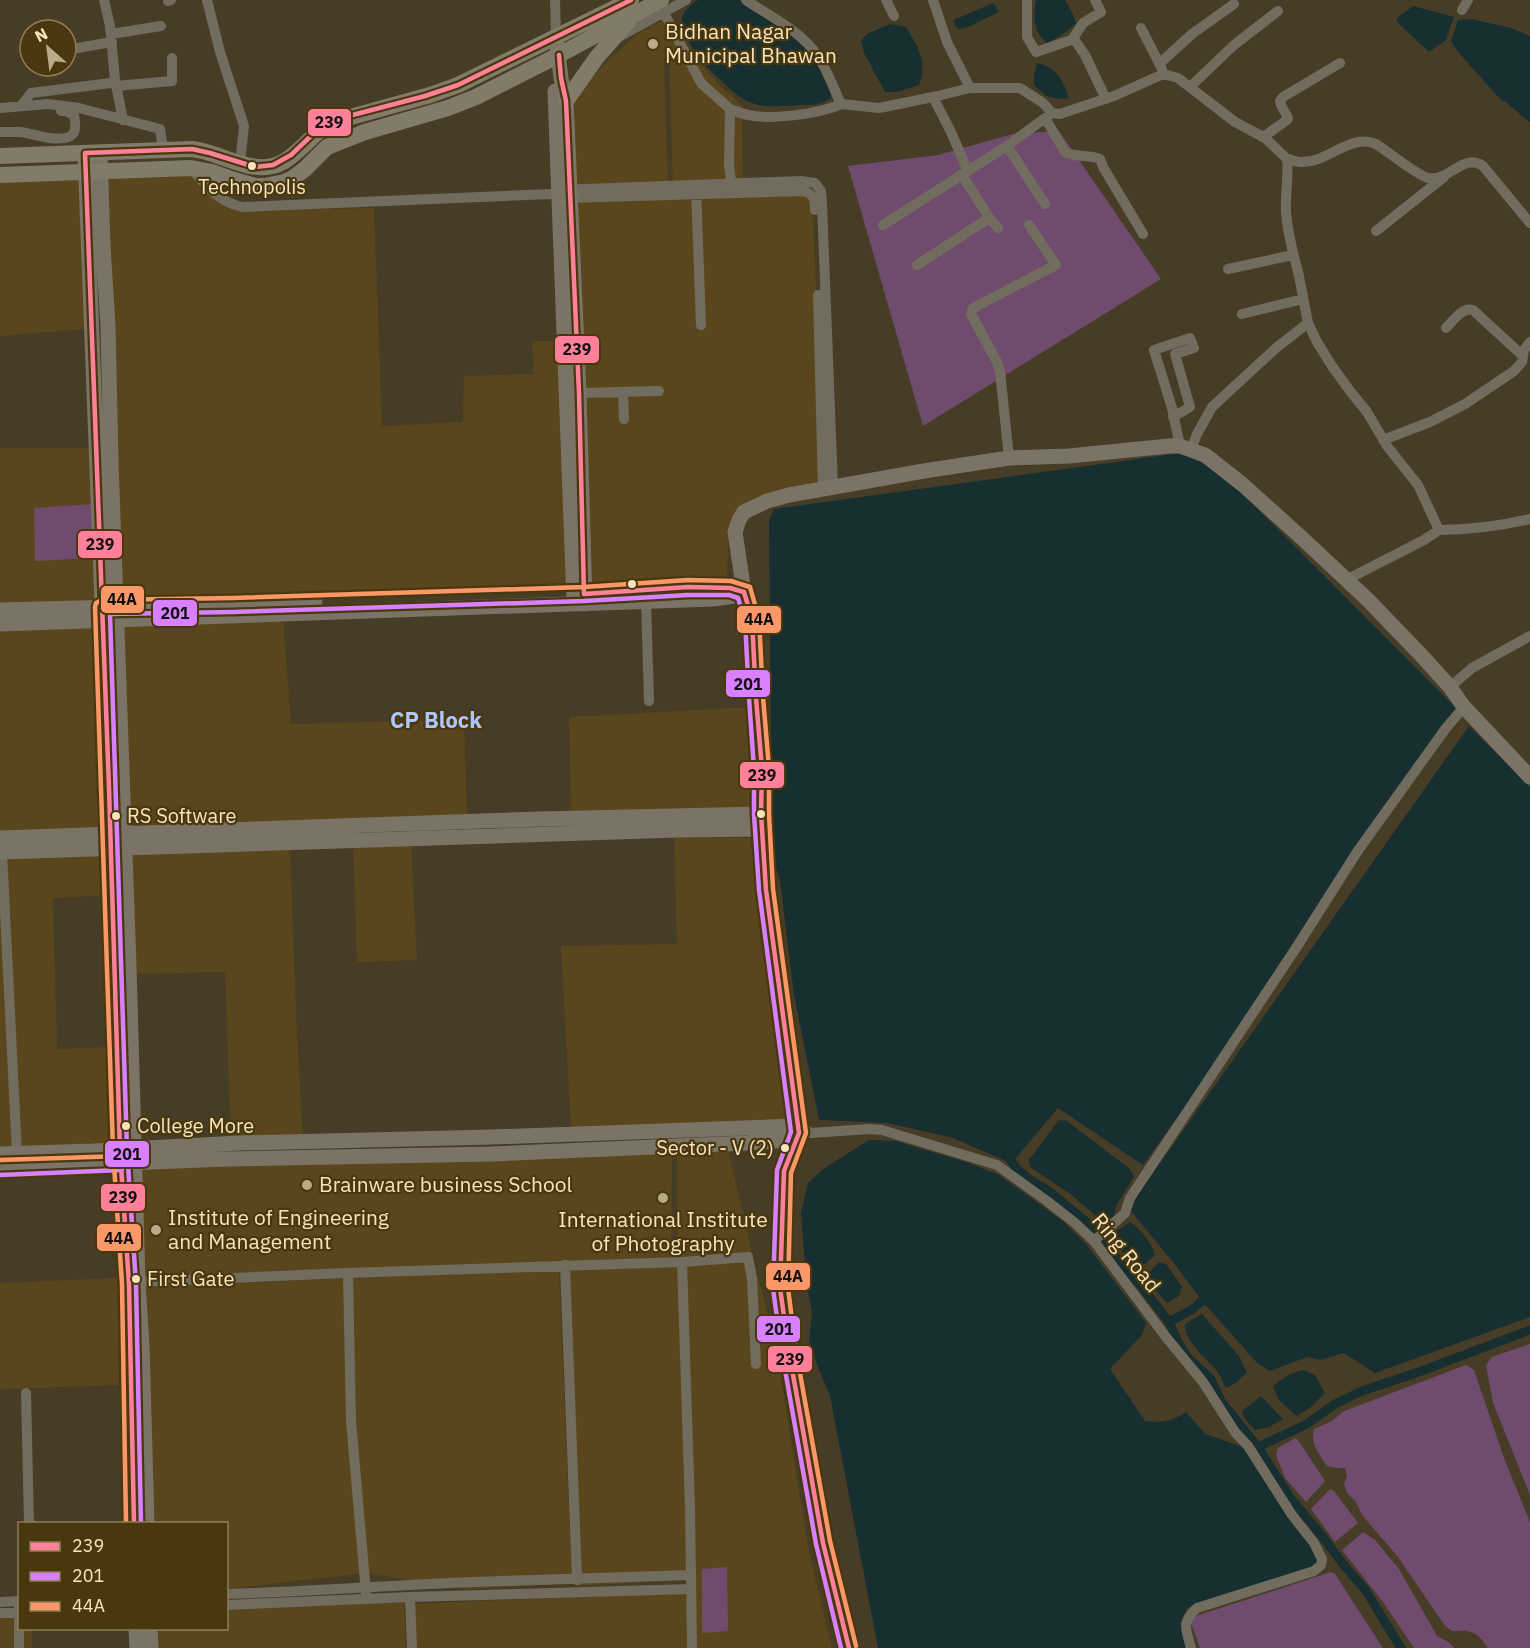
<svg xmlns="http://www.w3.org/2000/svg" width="1530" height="1648" viewBox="0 0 1530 1648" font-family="'IBM Plex Sans',sans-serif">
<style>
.built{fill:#59461c}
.green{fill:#6f4c6d}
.water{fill:#172f30}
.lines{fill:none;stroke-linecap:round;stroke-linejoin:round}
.canal{stroke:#172f30;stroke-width:9}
.street{stroke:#726c5f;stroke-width:10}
.secondary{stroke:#7b7466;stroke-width:15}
.primary{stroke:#827b6a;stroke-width:16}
.bus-1-casing{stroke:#49380e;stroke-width:9}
.bus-2-casing{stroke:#49380e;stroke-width:9}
.bus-3-casing{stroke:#49380e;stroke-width:9}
.bus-1{stroke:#ff8098;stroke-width:4.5}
.bus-2{stroke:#d880ff;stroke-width:4.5}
.bus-3{stroke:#fc9868;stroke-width:4.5}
.poi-dot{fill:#b9aa8a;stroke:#49380e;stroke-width:2}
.bus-dot{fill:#f6e4c0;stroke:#49380e;stroke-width:2}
.labels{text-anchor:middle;stroke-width:4.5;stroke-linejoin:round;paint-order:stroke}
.bus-label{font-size:20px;fill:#f6e4c0;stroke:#49380e;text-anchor:start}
.poi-label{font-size:21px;fill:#f6e4c0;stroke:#49380e;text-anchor:start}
.street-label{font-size:21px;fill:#f6e4c0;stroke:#49380e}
.neighbourhood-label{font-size:22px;font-weight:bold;fill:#adc6fb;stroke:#49380e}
.line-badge{stroke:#49380e;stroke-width:2}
.pale-badge-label{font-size:16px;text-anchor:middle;font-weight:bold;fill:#111}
</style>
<rect width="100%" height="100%" fill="#473d27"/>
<path class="built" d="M 669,18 L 695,57 L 720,86 L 742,106 L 743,183 L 673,188 L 669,58 L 664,59 L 668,188 L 569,192 L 563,106 L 588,83 L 606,62 L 640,32 Z
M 201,173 L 221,203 L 239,211 L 374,208 L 382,426 L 463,422 L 464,376 L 534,374 L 532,341 L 568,341 L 576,589 L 307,600 L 120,603 L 103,175 Z
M 80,178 L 85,329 L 0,336 L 0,181 Z
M 812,193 L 824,484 L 732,524 L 728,546 L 727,578 L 581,589 L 568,198 Z
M 0,448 L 93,448 L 98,602 L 0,606 Z
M 283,618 L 291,724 L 464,719 L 467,818 L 128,829 L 118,622 Z
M 97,626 L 105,829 L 0,830 L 0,629 Z
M 752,707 L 755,807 L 571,813 L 569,717 Z
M 674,837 L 750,838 L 793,1123 L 571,1130 L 561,946 L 677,944 Z
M 411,842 L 417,960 L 357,962 L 353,844 Z
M 290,846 L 297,1036 L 303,1139 L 231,1141 L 225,972 L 135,974 L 129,851 Z
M 104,852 L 106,895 L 53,898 L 57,1049 L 111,1047 L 115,1146 L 0,1150 L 0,856 Z
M 672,1147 L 671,1260 L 141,1279 L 138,1165 Z
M 728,1149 L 753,1258 L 775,1342 L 809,1552 L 832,1648 L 697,1648 L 693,1579 L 577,1586 L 570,1271 L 677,1267 L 677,1152 Z
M 559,1270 L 572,1583 L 469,1589 L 364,1573 L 227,1589 L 226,1524 L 151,1523 L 144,1287 Z
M 118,1278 L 119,1385 L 0,1389 L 0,1283 Z
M 686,1592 L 688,1648 L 416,1648 L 414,1604 Z
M 404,1602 L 406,1648 L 153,1648 L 151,1629 L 226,1628 L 227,1607 Z
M 19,1616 L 20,1628 L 32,1629 L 32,1648 L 0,1648 L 0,1617 Z"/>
<path class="green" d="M 1059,131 L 1161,279 L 923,426 L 848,166 L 938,155 L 1013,134 Z
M 93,504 L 94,558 L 35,561 L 34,508 Z
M 1530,1344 L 1530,1495 L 1493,1403 L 1486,1365 L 1492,1357 Z
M 1466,1365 L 1474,1370 L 1504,1458 L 1530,1522 L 1530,1648 L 1488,1648 C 1477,1631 1471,1630 1452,1631 L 1445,1626 L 1398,1557 L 1362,1515 L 1356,1502 L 1347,1493 L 1344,1484 L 1347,1477 L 1345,1468 L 1335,1468 L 1327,1466 C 1319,1454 1310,1444 1314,1429 L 1332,1421 L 1344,1411 Z
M 1295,1438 L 1300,1443 L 1325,1481 L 1306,1502 L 1285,1478 L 1276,1455 L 1278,1448 Z
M 1330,1489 L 1334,1491 L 1358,1523 L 1335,1542 L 1311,1509 Z
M 1363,1532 L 1375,1540 L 1399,1569 L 1437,1636 L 1450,1643 L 1454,1648 L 1414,1648 L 1383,1602 L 1342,1550 Z
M 727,1567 L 728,1631 L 702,1633 L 702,1569 Z
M 1331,1572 L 1335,1574 L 1383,1648 L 1200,1648 L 1190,1620 L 1196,1616 Z"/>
<path class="water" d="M 698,0 L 739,0 L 803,43 L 818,64 L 830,92 L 831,98 C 822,105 811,105 800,105 C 781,106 762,109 745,100 C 736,96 703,64 697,56 C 692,48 680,26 682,17 C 685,9 692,4 698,0 Z
M 1036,0 L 1065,0 L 1073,14 L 1076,24 L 1060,36 L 1047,43 C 1033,32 1033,17 1036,0 Z
M 993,3 L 999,12 L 968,27 L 959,29 L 955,26 L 954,20 Z
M 1413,6 L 1454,17 L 1446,40 L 1429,52 L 1401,26 L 1396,19 Z
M 1472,19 L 1511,28 L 1530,36 L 1530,121 L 1529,122 L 1507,103 L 1501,100 L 1458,52 L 1451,41 L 1458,20 Z
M 890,24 L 906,27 C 918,47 928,61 919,85 L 897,92 L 885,92 L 864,53 L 861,41 L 867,34 Z
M 1037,63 C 1057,67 1063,80 1069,98 C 1051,100 1046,97 1034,85 L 1034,74 Z
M 1181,453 L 1220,471 L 1456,708 L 1381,812 L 1309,918 L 1197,1090 L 1143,1165 L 1058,1108 L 1016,1158 L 1006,1161 L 953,1138 L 888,1123 L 819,1120 L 794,995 L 780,880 L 772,857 L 769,520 L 774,509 Z
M 1469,726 L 1530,787 L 1530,1317 L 1375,1373 L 1344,1353 L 1321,1360 L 1307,1357 L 1270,1371 L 1258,1364 L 1202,1301 L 1177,1267 L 1131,1211 L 1136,1197 Z
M 1059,1120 L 1067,1121 L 1130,1169 L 1134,1177 L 1117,1204 L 1114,1216 L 1103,1222 L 1069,1193 L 1030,1167 L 1029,1160 Z
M 869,1140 L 895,1141 L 966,1162 L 999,1175 L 1064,1222 L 1086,1244 L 1146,1323 L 1142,1335 L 1110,1369 L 1145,1421 C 1161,1423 1173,1421 1186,1412 L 1205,1434 L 1243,1447 L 1321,1558 L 1318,1566 L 1275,1581 L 1187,1608 L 1180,1624 L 1187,1648 L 878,1648 L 830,1396 L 816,1362 L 809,1340 L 812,1313 L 806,1280 L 801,1213 L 808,1183 L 823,1169 Z
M 1130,1222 C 1141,1229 1151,1242 1155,1255 L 1146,1263 L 1137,1267 C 1127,1257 1115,1246 1115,1232 Z
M 1159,1262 L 1166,1264 L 1182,1287 L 1179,1296 L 1167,1303 L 1148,1282 L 1146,1275 Z
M 1202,1314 L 1239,1356 L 1247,1372 L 1236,1383 L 1226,1388 C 1223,1383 1220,1376 1217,1371 C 1207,1358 1184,1342 1185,1324 Z
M 1304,1370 L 1315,1375 L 1325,1393 L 1310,1408 L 1296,1416 L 1278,1399 L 1273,1386 C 1283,1378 1292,1372 1304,1370 Z
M 1261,1396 L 1283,1419 L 1269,1427 L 1255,1430 L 1245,1419 L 1242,1411 Z"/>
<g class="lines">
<path class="canal" d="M 1010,1159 L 1016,1168 L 1030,1180 L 1046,1189 L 1099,1232 L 1123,1267 L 1141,1286 L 1169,1322
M 1202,1301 L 1193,1309 L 1169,1322 L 1177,1340 L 1187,1357 L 1211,1379 L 1221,1401 L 1258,1447 L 1291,1499 L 1322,1536 L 1343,1564 L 1366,1591 L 1401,1648
M 1258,1447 L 1307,1424 L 1333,1405 L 1362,1391 L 1416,1373 L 1530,1330"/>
<path class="street" d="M 207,0 L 220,52 L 244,126 L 240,163
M 555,0 L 556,37
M 746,0 C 771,17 803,32 819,58 C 828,72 834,89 841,104 L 879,108 L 933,97 L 970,88
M 886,0 L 894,16
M 933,0 L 947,42 L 970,88 L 1020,88 L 1043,103 L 1052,113 L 1060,114 L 1114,96 L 1161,75 L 1167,75 L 1178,78 L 1235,122 L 1265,138 L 1287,159 C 1289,176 1285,194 1286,211 C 1287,234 1294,255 1299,276 C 1302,292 1305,307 1308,323 L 1276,348 L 1212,407 L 1197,434 L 1191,449
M 1027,0 L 1027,37 L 1036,52 L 1074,39 L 1085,55 L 1106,99
M 168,1 L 171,0
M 1462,10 L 1468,0
M 664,13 L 701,83 L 730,109
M 1141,28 L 1162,69
M 111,34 L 161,26
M 621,36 L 686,0
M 1072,40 L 1083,23 L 1101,12 L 1095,0
M 66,50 L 112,42
M 1159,64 L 1192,34 L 1234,4
M 115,80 L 123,120
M 116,86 L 172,81 L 172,58
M 1190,87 L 1234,45 L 1278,11
M 933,97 L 950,130 L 968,171
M 21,106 L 31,93 L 111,83 L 115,80 L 110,26 L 104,0
M 0,108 L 48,104 L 79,108 L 160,129 L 163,149
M 1045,118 L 1065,152 C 1076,158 1089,154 1100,159 L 1103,167 L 1143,234
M 0,132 C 6,132 13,132 20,132 C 32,133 63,145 73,134 C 77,129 75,120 74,115 L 66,111 L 61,111
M 1263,137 L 1287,120 L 1288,118 L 1281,105 L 1280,101 L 1283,97 L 1340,63
M 1007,146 L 1045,204
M 1287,159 C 1292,160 1297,162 1301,162 C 1329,163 1349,133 1376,144 C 1387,151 1418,176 1428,178 C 1450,182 1463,152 1483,166 L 1530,223
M 191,168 C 207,187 217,201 242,207 L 552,194 L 558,190 L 801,181 L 815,183 L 821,191 L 822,204 L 833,487
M 962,175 L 990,219
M 696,188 L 701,325
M 732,189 L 729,165 L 730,109 C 736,111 742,114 748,115 C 771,120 820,114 841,104
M 566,198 L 804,191 C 814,194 815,201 815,210
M 883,225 L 1007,146 L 1052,113
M 1376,231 L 1444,177
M 917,265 L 986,220 L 990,219 L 998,228
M 1228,269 L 1293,255
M 818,295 L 823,489
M 1242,314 L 1303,299
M 1308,323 L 1317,342 L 1332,366 L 1350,391 L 1367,412 L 1387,446 L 1418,485 L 1439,530 L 1424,540 L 1346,580
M 1446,328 C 1453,321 1462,307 1473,310 L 1523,356
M 623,392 L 624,419
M 579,393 L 659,391
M 1173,417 L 1190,407 L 1175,354 L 1194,348 L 1190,338 L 1154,350 L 1172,408 L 1180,446
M 1383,440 L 1430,422 L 1465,404 L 1514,371 L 1522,362 L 1524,350 L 1530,342
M 1009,458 L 1000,371 L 997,362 L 971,314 L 973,308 L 1056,265 L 1029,225
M 1439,530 C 1469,530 1500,526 1530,519
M 646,601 L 649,701
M 1450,687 L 1472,668 L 1530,636
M 2,852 L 17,1154
M 798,1126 L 811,1133 L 869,1129 L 882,1130 L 997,1165 L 1047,1201 L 1075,1223 L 1094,1241 L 1166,1337 L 1203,1382 L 1235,1432 L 1248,1446 L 1292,1515 L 1314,1543 L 1322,1559 L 1321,1565 L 1314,1571 L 1197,1608 C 1181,1622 1186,1630 1191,1648
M 1094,1241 L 1125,1213 L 1130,1198 L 1298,945 L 1357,852 L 1446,728 L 1464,707
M 682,1262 L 690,1508 L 692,1648
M 565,1265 L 577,1580
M 348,1273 L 351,1421 L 366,1593
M 138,1282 L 348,1273 L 682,1262 L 748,1257 L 752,1279 L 756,1364
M 26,1393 L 29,1524
M 226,1594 C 309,1592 390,1585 473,1582 C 546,1579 619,1578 691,1575
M 410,1597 L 412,1648
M 19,1601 L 19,1648
M 0,1602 L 20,1601
M 226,1605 L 410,1597 L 691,1589
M 0,1613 L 20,1613"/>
<path class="secondary" d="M 556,37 L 561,78 L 566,101 L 579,393 L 585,604
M 555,91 L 574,601
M 85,153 L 109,788 L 120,1150 L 128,1263
M 100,153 L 103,246 L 108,326 L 111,462 L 129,966 L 138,1282 L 142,1345 L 147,1524
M 609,593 L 688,587 L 734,589
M 0,610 L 315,602
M 0,624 L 713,599 L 734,596 L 744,592
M 0,838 L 540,819 L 761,814
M 0,852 L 677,830 L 762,829
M 0,1154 L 94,1151 L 239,1143 L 491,1137 L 798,1126
M 0,1168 L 227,1159 L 491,1154 L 748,1143 L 797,1139
M 130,1308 L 134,1524
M 136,1628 L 137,1648
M 150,1628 L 151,1648
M 849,1648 L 823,1543 L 789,1352 L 780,1288 L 784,1171 L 799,1133 L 766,890 L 761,814 L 762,769 L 756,698 L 752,619 L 744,592 L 735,532 L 739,520 L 744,512 L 767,501 L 789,495 L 924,471 L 1009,458 L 1069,456 L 1169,446 L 1180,446 L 1205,455 L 1242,484 L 1303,539 L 1368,600 L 1422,656 L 1450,687 L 1464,707 L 1530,777"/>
<path class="primary" d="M 566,101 L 597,57 L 628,22
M 0,156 L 192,149 C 222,152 254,178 283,162 C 300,152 313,134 329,123 L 430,95 L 458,85 L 631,0
M 0,175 L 191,168 L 212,172 L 234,180 L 256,186 L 265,186 L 284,182 L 293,178 L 305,169 L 327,147 L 365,132 L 448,108 L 476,97 L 559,55 L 661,0"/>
<defs>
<path id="bus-1" d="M 559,55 L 561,78 L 566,101 L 579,393 L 584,594 L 688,587 L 730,588 L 744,592 L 752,619 L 756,698 L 762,769 L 761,814 L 766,890 L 799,1133 L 784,1171 L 780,1288 L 789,1352 L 823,1543 L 849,1648
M 134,1524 L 129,1284 L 120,1150 L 109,788 L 85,153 L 192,149 L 210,153 L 255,167 L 273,165 L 291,155 L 313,134 L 330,122 L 345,117 L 425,96 L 458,85 L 631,0"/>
<path id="bus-2" d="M 0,1175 L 122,1170
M 141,1524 L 136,1284 L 127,1150 L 110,614 L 233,612 L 584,601 L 688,595 L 729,595 L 738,598 L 745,620 L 749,698 L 754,769 L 754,814 L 759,890 L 791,1132 L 777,1170 L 773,1289 L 782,1353 L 816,1544 L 841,1648"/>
<path id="bus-3" d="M 0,1160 L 122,1156
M 126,1524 L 122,1284 L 113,1150 L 95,607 L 96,603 L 102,600 L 233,598 L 584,587 L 688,580 L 731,581 L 750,587 L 759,619 L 763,697 L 769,768 L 769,814 L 773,889 L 806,1133 L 791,1173 L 788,1288 L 796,1351 L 830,1541 L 856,1646"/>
</defs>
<use href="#bus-1" class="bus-1-casing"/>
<use href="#bus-2" class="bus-2-casing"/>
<use href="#bus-3" class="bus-3-casing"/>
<use href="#bus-1" class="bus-1"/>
<use href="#bus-2" class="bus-2"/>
<use href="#bus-3" class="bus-3"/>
</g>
<g class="poi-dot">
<circle cx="653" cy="44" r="6"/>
<circle cx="307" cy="1185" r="6"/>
<circle cx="663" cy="1198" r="6"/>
<circle cx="156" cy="1230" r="6"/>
</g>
<g class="bus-dot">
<circle cx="252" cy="166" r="5"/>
<circle cx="632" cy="584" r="5"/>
<circle cx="761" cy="814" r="5"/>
<circle cx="116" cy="816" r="5"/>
<circle cx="126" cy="1126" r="5"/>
<circle cx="785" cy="1148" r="5"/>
<circle cx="136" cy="1279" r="5"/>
</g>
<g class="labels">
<g class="bus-label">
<text x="252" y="194" text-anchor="middle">Technopolis</text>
<text x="127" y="823">RS Software</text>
<text x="137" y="1133">College More</text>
<text x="774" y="1155" text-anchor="end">Sector - V (2)</text>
<text x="147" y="1286">First Gate</text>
</g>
<g class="poi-label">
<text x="665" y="39">Bidhan Nagar<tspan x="665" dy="24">Municipal Bhawan</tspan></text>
<text x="319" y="1192">Brainware business School</text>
<text x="168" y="1225">Institute of Engineering<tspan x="168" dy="24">and Management</tspan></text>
<text x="663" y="1227" text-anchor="middle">International Institute<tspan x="663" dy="24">of Photography</tspan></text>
</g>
<g class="street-label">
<text transform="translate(1126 1253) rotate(51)" y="7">Ring Road</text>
</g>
<g class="neighbourhood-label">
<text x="436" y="728">CP Block</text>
</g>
</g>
<g class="line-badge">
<rect x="307" y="108" width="45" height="29" rx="6" fill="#ff8098"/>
<rect x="554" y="335" width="46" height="29" rx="6" fill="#ff8098"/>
<rect x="77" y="530" width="46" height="29" rx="6" fill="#ff8098"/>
<rect x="100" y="585" width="45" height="29" rx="6" fill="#fc9868"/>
<rect x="152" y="599" width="46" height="28" rx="6" fill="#d880ff"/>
<rect x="736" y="605" width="46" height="29" rx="6" fill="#fc9868"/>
<rect x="725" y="669" width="46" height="29" rx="6" fill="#d880ff"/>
<rect x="739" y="761" width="46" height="28" rx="6" fill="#ff8098"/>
<rect x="104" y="1140" width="46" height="28" rx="6" fill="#d880ff"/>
<rect x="100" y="1183" width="46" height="29" rx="6" fill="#ff8098"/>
<rect x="96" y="1223" width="46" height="29" rx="6" fill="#fc9868"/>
<rect x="765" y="1262" width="46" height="29" rx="6" fill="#fc9868"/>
<rect x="756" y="1315" width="45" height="28" rx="6" fill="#d880ff"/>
<rect x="767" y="1345" width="46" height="28" rx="6" fill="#ff8098"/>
</g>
<g class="pale-badge-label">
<text x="329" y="128">239</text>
<text x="577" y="355">239</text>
<text x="100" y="550">239</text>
<text x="122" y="605">44A</text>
<text x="175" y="619">201</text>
<text x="759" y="625">44A</text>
<text x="748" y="690">201</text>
<text x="762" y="781">239</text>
<text x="127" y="1160">201</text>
<text x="123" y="1203">239</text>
<text x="119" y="1244">44A</text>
<text x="788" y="1282">44A</text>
<text x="779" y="1335">201</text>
<text x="790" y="1365">239</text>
</g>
<rect x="18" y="1522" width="210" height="108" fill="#49380e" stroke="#8e7d55" stroke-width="1.5"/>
<rect x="30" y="1542" width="30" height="9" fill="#ff8098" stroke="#8e7d55" stroke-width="1.5"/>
<text x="72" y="1552" font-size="18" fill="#f6e4c0">239</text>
<rect x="30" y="1572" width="30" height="9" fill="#d880ff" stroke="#8e7d55" stroke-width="1.5"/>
<text x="72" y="1582" font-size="18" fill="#f6e4c0">201</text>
<rect x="30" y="1602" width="30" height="9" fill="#fc9868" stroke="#8e7d55" stroke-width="1.5"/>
<text x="72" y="1612" font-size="18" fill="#f6e4c0">44A</text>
<g transform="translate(48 48) rotate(332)"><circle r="28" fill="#49380e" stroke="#8e7d55" stroke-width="1.5"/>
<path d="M0-4.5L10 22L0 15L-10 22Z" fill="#b9aa8a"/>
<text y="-9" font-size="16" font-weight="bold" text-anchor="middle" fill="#f6e4c0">N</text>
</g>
</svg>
